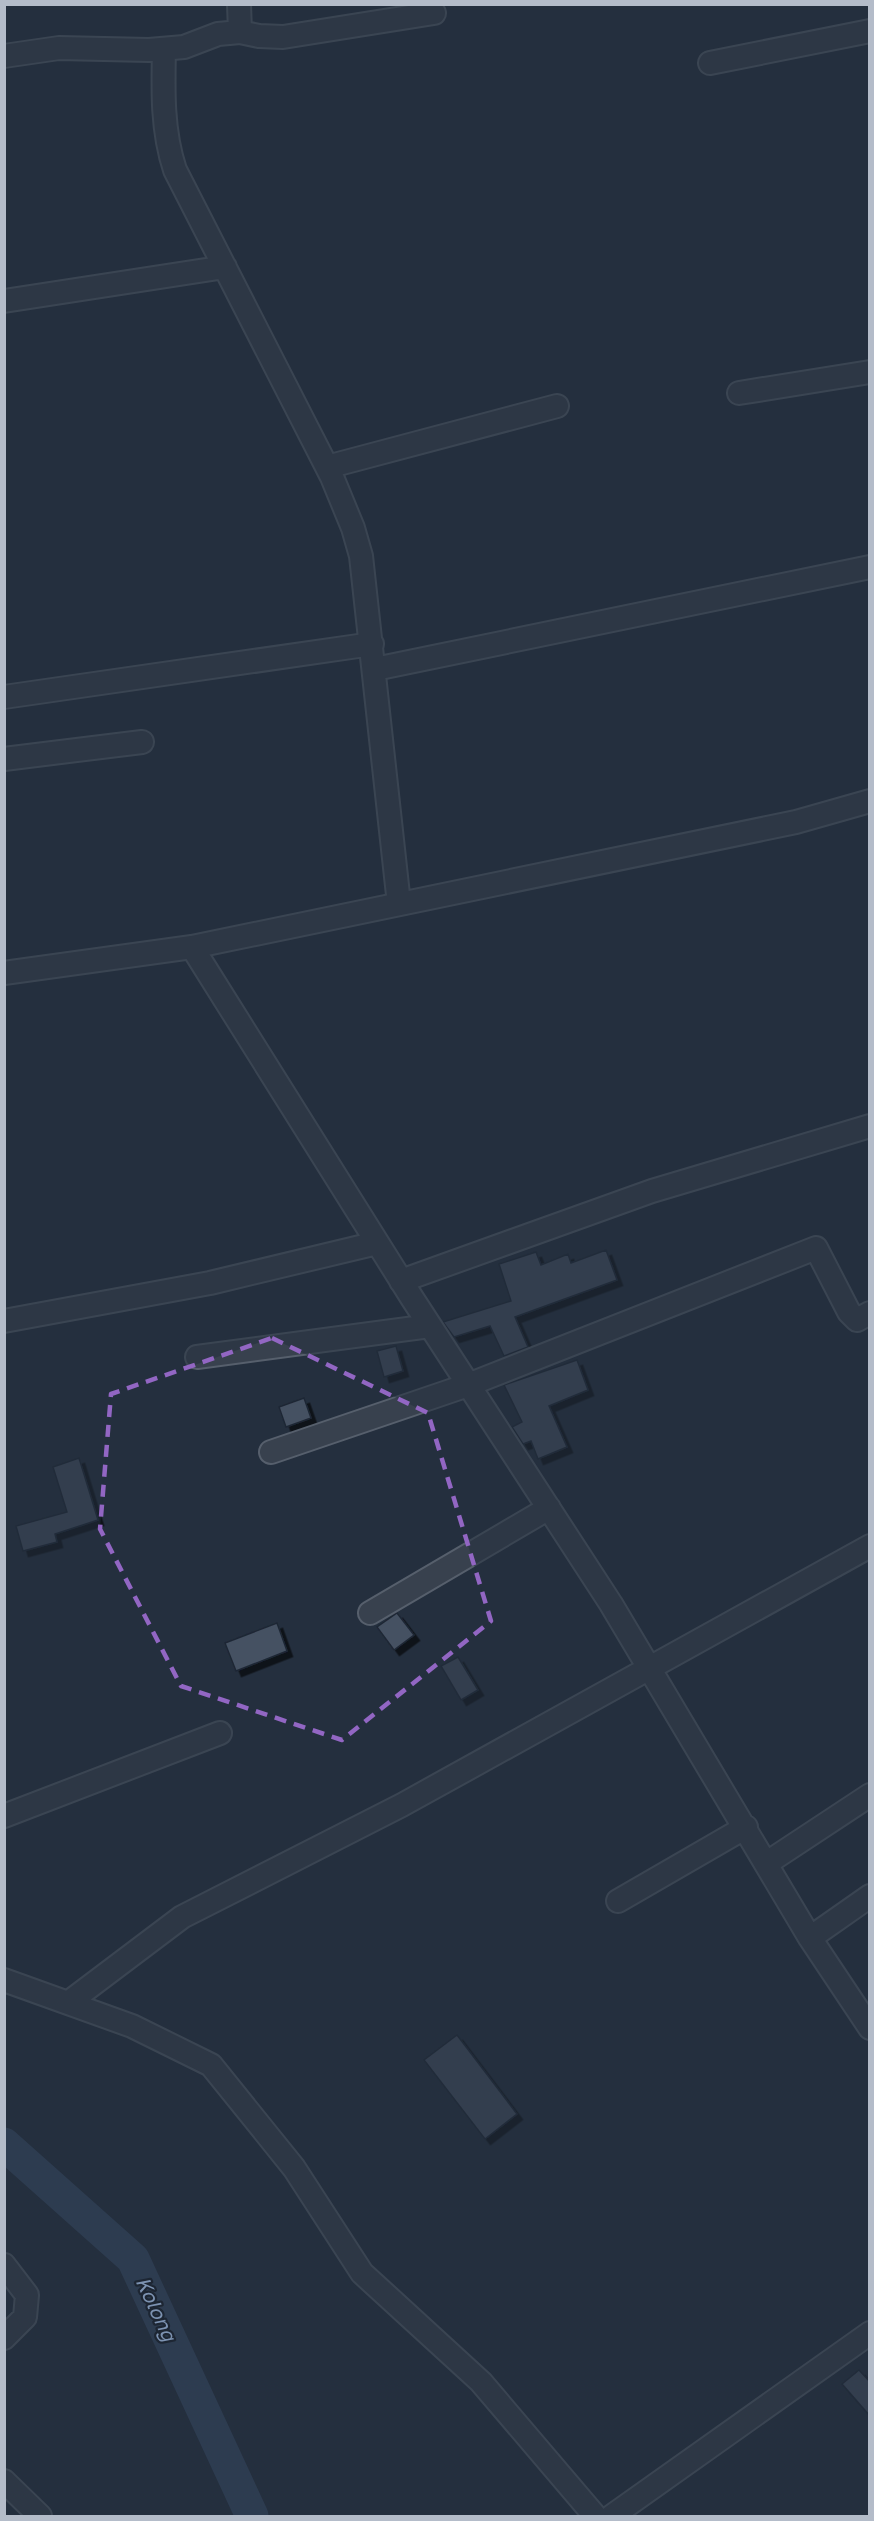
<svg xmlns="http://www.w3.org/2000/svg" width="874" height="2521" viewBox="0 0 874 2521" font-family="'Golos Text',sans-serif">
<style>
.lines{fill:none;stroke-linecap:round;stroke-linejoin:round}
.river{stroke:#394c67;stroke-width:33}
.building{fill:#455162;stroke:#1f2835;stroke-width:1.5;filter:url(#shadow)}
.minor-casing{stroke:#565f6c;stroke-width:26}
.minor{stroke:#38414e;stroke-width:22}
.marked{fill:none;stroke:#9266c3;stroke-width:4.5;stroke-dasharray:12 8;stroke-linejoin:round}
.labels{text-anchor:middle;stroke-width:4.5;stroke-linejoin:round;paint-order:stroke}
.water-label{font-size:20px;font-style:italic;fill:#7c92b1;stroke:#1d2633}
</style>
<defs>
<filter id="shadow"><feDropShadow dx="5.5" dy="5.5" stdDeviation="0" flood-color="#0009"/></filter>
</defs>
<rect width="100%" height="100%" fill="#242f3e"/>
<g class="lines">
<path class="river" d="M 4,2144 L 133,2259 L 252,2516"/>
</g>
<path class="building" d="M 606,1250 L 617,1280 L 515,1317 L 528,1347 L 504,1356 L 490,1326 L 454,1337 L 443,1322 L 511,1301 L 499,1264 L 536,1252 L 541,1265 L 568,1254 L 571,1263 Z
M 396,1346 L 403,1371 L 384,1377 L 377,1351 Z
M 577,1360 L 588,1390 L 549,1406 L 567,1447 L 538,1459 L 531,1441 L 523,1444 L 512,1427 L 522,1422 L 504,1385 Z
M 304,1398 L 311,1418 L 286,1427 L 279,1407 Z
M 79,1458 L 98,1520 L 55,1534 L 57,1542 L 23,1551 L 16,1526 L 67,1512 L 53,1467 Z
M 397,1613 L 414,1635 L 394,1650 L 377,1627 Z
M 277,1623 L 287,1651 L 236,1671 L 225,1643 Z
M 458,1657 L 478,1690 L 461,1700 L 441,1666 Z
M 457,2035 L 517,2114 L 485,2139 L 424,2060 Z
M 859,2370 L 870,2382 L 870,2416 L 842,2384 Z"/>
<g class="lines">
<defs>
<path id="minor" d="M 239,4 L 240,32
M 164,49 C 163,90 162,131 175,170 L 332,477 L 353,528 L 361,556 L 399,904
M 4,56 L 59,48 L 149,50 L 184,47 L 218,34 L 240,32 L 259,36 L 283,37 L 434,13
M 710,63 L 870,31
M 4,301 L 225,267
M 739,393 L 870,372
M 327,467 L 557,406
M 375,669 L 870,567
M 4,697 L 372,644
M 4,759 L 142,742
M 192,947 L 412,1298 L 611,1604 L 810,1938 L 870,2028
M 4,973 L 192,947 L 796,822 L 870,801
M 401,1281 L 652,1191 L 870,1126
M 4,1321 L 210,1283 L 377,1243
M 197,1357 L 430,1326
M 271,1452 L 468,1385 L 816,1248 L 849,1312 L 857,1320 L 870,1313
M 370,1613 L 549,1508
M 4,1816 L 220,1733
M 767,1863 L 870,1795
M 618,1901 L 746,1827
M 810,1938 L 870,1896
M 4,1980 L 132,2026 L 211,2065 L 294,2168 L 362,2273 L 481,2382 L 595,2516
M 68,2003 L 182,1917 L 402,1805 L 870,1546
M 4,2265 L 27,2295 L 25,2317 L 4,2338
M 4,2481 L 40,2516
M 612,2516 L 870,2333"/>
</defs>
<use href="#minor" class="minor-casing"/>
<use href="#minor" class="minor"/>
</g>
<path d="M0 0H874V2521H0ZM 272,1338 L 428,1413 L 491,1621 L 342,1740 L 181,1686 L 100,1529 L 111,1394 Z" fill="#242f3e" fill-opacity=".55" fill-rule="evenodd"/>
<path class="marked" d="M 272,1338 L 428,1413 L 491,1621 L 342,1740 L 181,1686 L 100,1529 L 111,1394 Z"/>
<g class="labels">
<g class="water-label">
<text transform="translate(156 2309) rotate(65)" y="7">Kolong</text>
</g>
</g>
<rect width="874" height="2521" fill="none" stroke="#b4bcc9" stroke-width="12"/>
</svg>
